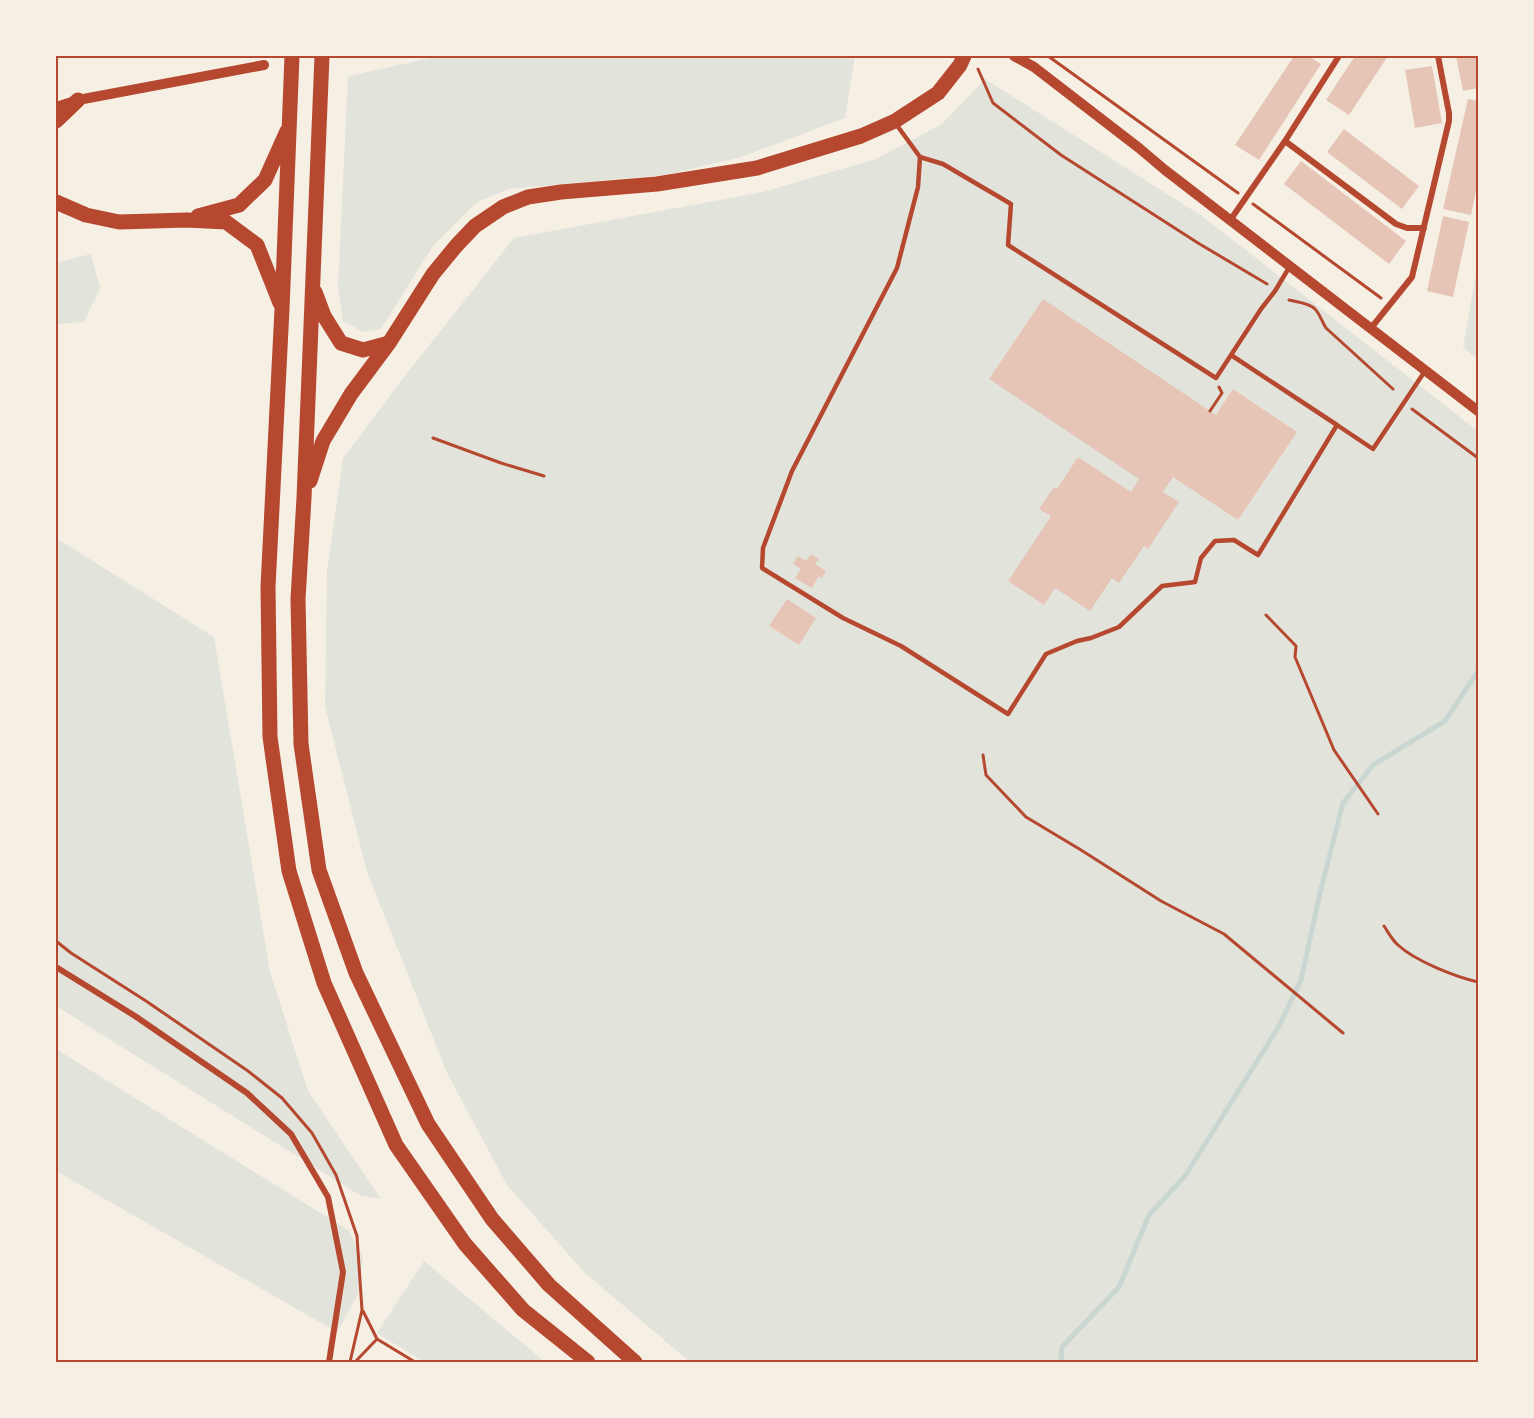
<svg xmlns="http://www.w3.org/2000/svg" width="1534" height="1418" viewBox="0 0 1534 1418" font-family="Signika,sans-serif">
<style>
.green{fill:#e2e4dc}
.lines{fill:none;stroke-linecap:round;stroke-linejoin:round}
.stream{stroke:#c9d6d2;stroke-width:5}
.building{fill:#e6c5b7}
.path{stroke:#b5482f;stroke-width:3}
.service{stroke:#b5482f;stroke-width:4.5}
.minor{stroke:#b5482f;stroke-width:6}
.tertiary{stroke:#b5482f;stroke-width:10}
.trunk{stroke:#b5482f;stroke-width:15}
.neatline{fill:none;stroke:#b5482f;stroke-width:2}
</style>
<rect width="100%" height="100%" fill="#f6efe4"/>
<path class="green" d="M 440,56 L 855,56 L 845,118 L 741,157 L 665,175 L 508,189 L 477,202 L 433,246 L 381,329 L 363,332 L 343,321 L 338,287 L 348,76 Z
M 985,79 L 1202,216 L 1478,431 L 1478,1362 L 690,1362 L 585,1273 L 507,1185 L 447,1073 L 367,872 L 325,706 L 327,571 L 343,458 L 400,382 L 514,238 L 763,192 L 876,159 L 942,124 Z
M 91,254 L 100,288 L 84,322 L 56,324 L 56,263 Z
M 1478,263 L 1478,360 L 1463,347 Z
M 56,538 L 214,637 L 270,972 L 308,1091 L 381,1199 L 361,1196 L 56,1006 Z
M 56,1049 L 348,1230 L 363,1258 L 358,1294 L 337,1332 L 56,1171 Z
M 424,1261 L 545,1362 L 424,1362 L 377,1333 Z"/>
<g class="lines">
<path class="stream" d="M 1061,1362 L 1062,1347 L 1119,1287 L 1149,1215 L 1185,1176 L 1279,1026 L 1301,980 L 1320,893 L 1343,803 L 1373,765 L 1445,721 L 1478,671"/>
</g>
<path class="building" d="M 1294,56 L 1308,56 L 1321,64 L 1259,160 L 1235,145 Z
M 1355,56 L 1388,56 L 1349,115 L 1326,100 Z
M 1456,56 L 1478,56 L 1478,88 L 1463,91 Z
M 1432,66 L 1442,123 L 1415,128 L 1405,70 Z
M 1468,99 L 1478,101 L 1478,181 L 1471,215 L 1443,209 Z
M 1344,129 L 1419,186 L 1402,209 L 1327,152 Z
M 1301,161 L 1406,241 L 1389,264 L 1284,184 Z
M 1443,216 L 1469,222 L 1453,297 L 1427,291 Z
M 1043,299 L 1216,415 L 1233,389 L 1297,432 L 1238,520 L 1173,477 L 1163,492 L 1179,502 L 1148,549 L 1144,546 L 1119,583 L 1112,578 L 1090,611 L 1055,588 L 1044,605 L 1008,581 L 1051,516 L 1039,509 L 1054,487 L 1057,489 L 1078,457 L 1131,492 L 1139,479 L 989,379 Z
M 811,554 L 819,559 L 815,564 L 826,571 L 822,578 L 819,576 L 812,588 L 795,578 L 801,569 L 793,564 L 798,556 L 806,561 Z
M 787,599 L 816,618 L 799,645 L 769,626 Z"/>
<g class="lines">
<path class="path" d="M 1048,56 L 1238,193
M 978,69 L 993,103 L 1061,155 L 1198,243 L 1267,284
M 1253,204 L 1381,298
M 1289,300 C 1297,302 1309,303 1315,309 C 1320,314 1322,322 1326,328 L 1393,389
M 1412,409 L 1478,458
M 1210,411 L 1222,393 L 1219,387
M 433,438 L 501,463 L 544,476
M 1266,615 L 1296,646 L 1295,657 L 1334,750 L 1378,814
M 983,755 L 986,775 L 1026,817 L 1081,850 L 1161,901 L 1224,934 L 1343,1033
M 1384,926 C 1388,932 1392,940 1398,945 C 1415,961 1456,977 1478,982
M 56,941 L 71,953 L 146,1001 L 248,1071 L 282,1098 L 312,1133 L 336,1175 L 357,1236 L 362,1310 L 350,1362
M 363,1311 L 377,1339 L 415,1362
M 355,1362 L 377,1339"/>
<path class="service" d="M 896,124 L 920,157 L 918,187 L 897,268 L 792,471 L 763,548 L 762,568 L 843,618 L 901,646 L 1008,714 L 1046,654 L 1077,641 L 1091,638 L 1119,627 L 1162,586 L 1195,582 L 1201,558 L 1215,541 L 1234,540 L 1258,555 L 1337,425 L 1373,449 L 1425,371
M 920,157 L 943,164 L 1011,204 L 1008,245 L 1216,378 L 1261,309 L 1275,291 L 1290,266
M 1231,355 L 1337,425"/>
<path class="minor" d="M 1285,141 L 1396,224 L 1407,228 L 1424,228
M 1231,219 L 1285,141 L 1339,56
M 1371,328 L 1412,277 L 1449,121 L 1449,113 L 1438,56
M 56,967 L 135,1016 L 247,1093 L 291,1134 L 328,1197 L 343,1272 L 329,1362"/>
<path class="tertiary" d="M 1014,56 L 1034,67 L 1139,148 L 1165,170 L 1478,411
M 56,107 L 78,100 L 264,65"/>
<path class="trunk" d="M 292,56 L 282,309 L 268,587 L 270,737 L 289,871 L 324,983 L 396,1145 L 465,1244 L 523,1310 L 588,1362
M 322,56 L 304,498 L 298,599 L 301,744 L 319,870 L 356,973 L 428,1124 L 492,1219 L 549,1285 L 635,1362
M 56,121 L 78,100
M 56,202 L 86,215 L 119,222 L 187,220 L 226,222 L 257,245 L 280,303
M 198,216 L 239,205 L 265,180 L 287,131
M 315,292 L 324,316 L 341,343 L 363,350 L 389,343
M 310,481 L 323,441 L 351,394 L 389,343 L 433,274 L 456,246 L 475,226 L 503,207 L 528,197 L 561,192 L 657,184 L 757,168 L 861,136 L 895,121 L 938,93 L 960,65 L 964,56"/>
</g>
<rect width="1534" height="1418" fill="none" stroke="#f6efe4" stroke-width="114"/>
<rect x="57" y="57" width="1420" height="1304" class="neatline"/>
</svg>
